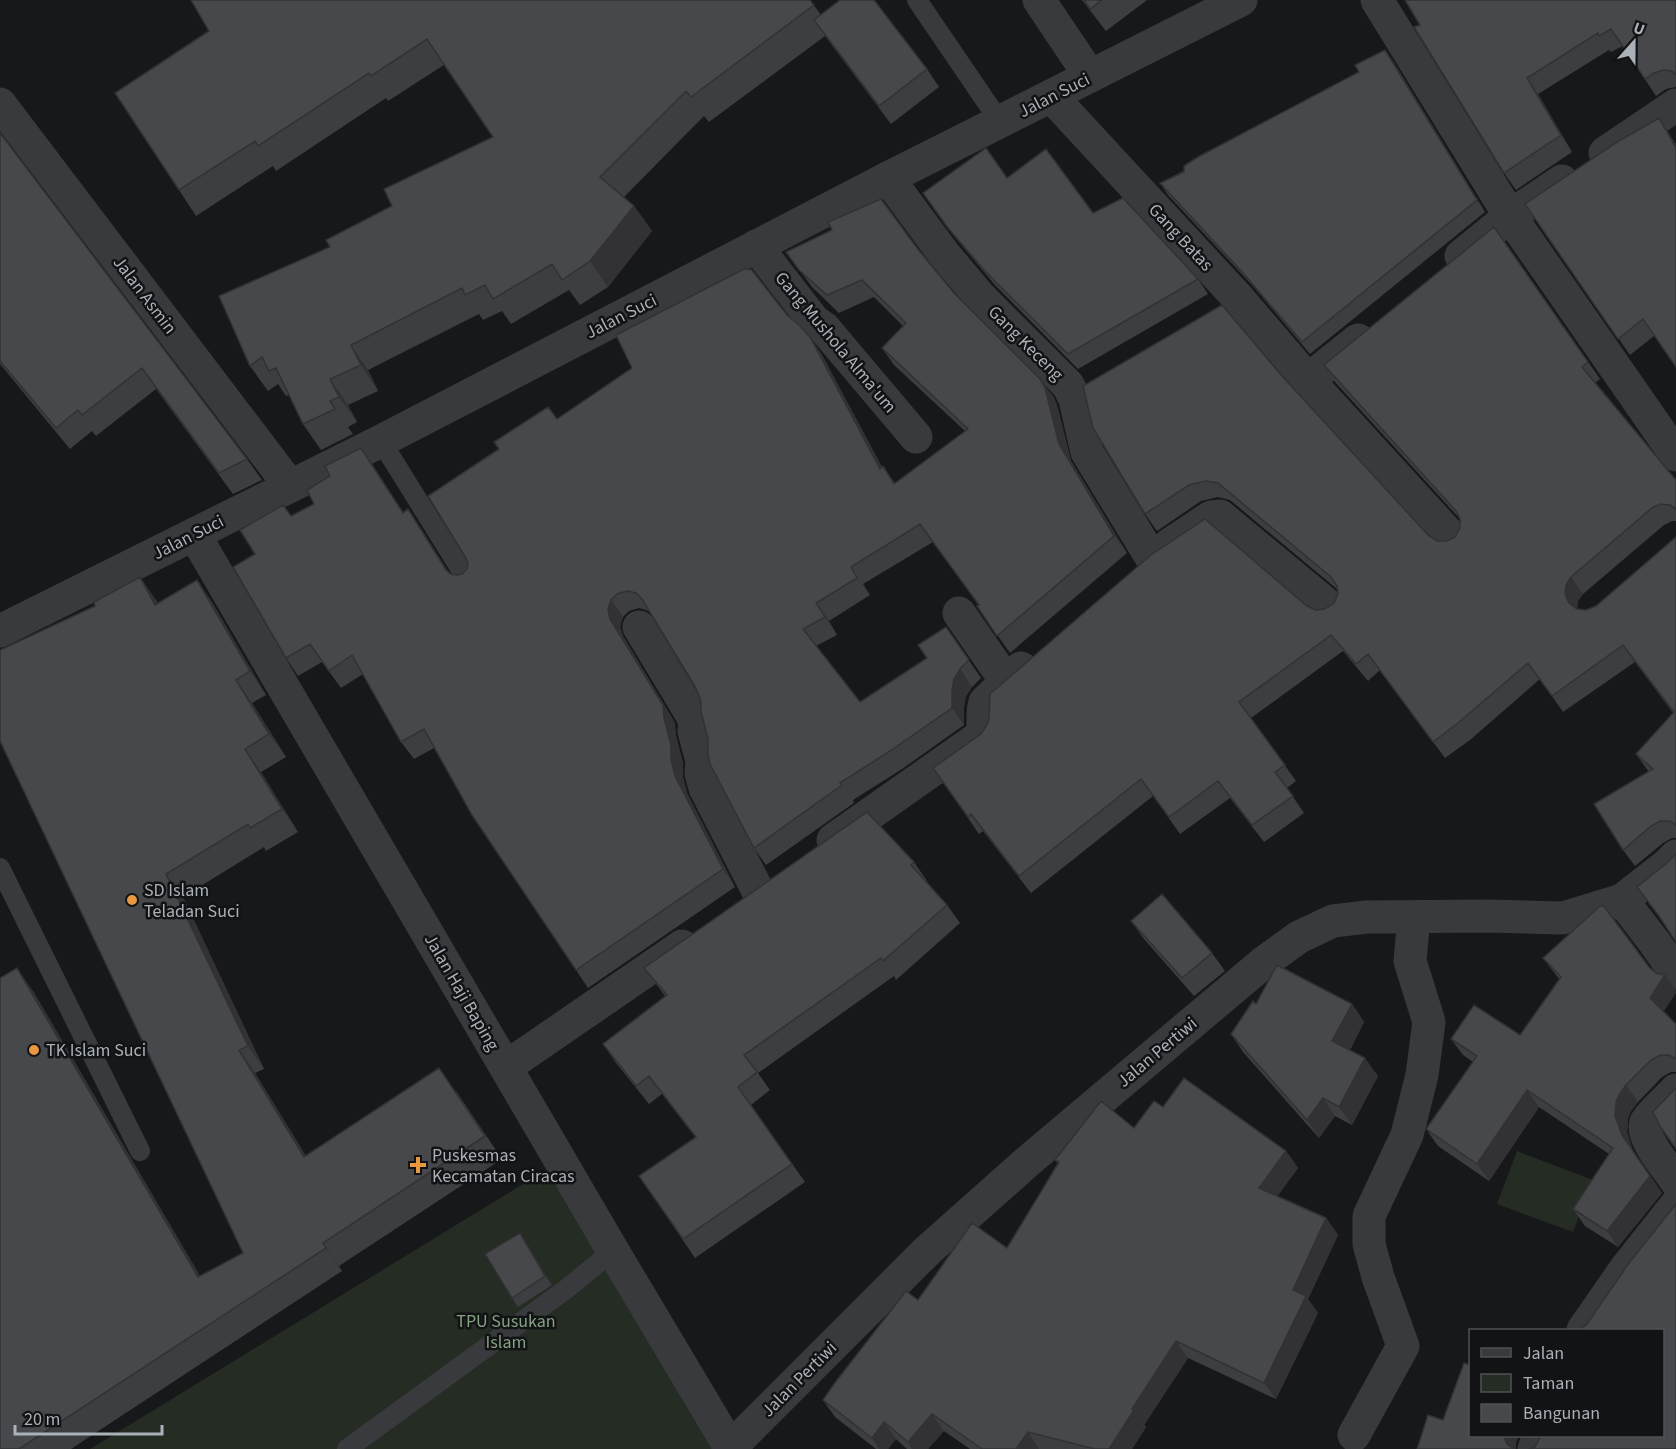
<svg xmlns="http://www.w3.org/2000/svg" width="1676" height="1449" viewBox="0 0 1676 1449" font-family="'Source Sans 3',sans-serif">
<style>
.green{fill:#242c24}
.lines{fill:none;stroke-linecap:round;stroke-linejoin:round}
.service{stroke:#393a3e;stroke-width:20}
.minor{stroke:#393a3e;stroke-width:33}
.tertiary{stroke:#393a3e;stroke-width:33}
.wall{fill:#3d3e41}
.shaded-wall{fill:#323235}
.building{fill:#47484c;stroke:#323235;stroke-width:1.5}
.poi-dot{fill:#e89841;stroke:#121314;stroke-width:2}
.labels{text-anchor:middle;stroke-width:5;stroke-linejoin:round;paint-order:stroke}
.street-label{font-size:18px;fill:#aab1b8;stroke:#121314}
.poi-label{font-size:18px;fill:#aab1b8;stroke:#121314;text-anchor:start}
.park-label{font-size:18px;fill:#85a283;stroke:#121314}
</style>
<rect width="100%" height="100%" fill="#171819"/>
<path class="green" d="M 1517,1151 L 1593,1180 L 1573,1232 L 1497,1204 Z
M 546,1170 L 721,1449 L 90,1449 Z"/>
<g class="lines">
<path class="service" d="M 917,0 L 1000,122
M 381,441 L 468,581
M 0,868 L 140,1151
M 347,1449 L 565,1290 L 613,1251"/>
<path class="minor" d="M 1039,0 L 1090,76
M 1377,0 L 1510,216 L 1676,455
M 1051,96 L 1238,298 L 1308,380
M 0,104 L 290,486
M 1605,153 L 1676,105
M 888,178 L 944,254 L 981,298 L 1068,385 L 1075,399 L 1087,452 L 1151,557
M 756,246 L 814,321 L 824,328 L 916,437
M 1461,256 L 1510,216 L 1562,181
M 1358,340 L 1308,380 L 1454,540
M 1169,545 L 1211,517 L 1220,516 L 1331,608
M 959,613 L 1006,681
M 639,627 L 692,715 L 695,724 L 694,731 L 702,761 L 701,773 L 705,788 L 759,893
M 833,840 L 981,736 C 985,724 981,713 985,702 L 1021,668
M 1622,900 L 1655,943 L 1676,973
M 506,1067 L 682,946
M 1676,1090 C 1667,1100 1653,1111 1646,1122 C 1639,1136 1668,1169 1676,1181
M 1583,1330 L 1626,1268 L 1676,1205
M 1354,1435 L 1403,1346 L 1378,1277 L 1369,1244 L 1369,1216 L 1407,1135 L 1422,1075 L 1429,1022 L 1410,961 L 1414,917
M 730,1448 L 927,1251 L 1027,1162 L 1263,963 L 1299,937 L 1333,921 L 1367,917 L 1488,916 L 1563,918 L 1622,900 L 1667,865 L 1676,856
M 1534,1449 L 1539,1436"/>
<path class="tertiary" d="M 194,534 L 613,1251 L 731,1449
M 0,631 L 381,441 L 888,178 L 1241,0"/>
</g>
<path class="wall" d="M 810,0 L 821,15 L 927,69 L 939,87 L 891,124 L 825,36 L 709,122 L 704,116 L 624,197 L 634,206 L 652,231 L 608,287 L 580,305 L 569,290 L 511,324 L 502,311 L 483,320 L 479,314 L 368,370 L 378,391 L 348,405 L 357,422 L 348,427 L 353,434 L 321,450 L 303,424 L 289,395 L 286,396 L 278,384 L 268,391 L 250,366 L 330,247 L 493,137 L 444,65 L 388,101 L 386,98 L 276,171 L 273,166 L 196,216 L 179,190 L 209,31 Z
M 1082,0 L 1147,0 L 1106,31 Z
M 1676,0 L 1676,87 L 1666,89 L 1656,96 L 1623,46 L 1611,52 L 1609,50 L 1538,94 L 1572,152 L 1516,190 L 1504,173 L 1420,25 Z
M 1393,61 L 1485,212 L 1310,354 L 1252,285 L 1168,195 L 1160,183 Z
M 1659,118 L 1670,135 L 1654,336 L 1630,355 L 1525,204 Z
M 0,133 L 247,459 L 262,480 L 233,494 L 156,389 L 96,436 L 92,431 L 70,449 L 0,364 Z
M 1007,178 L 1093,213 L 1198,279 L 1208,294 L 1078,369 L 995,285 L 959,242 L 933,207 Z
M 1494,227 L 1600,379 L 1595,383 L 1676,480 L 1676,521 L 1672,521 L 1664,525 L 1583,594 L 1578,601 L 1577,609 L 1586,610 L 1596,606 L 1676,537 L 1676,838 L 1672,838 L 1663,843 L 1635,866 L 1623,850 L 1649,772 L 1636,754 L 1673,713 L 1635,662 L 1563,712 L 1540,679 L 1470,740 L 1445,758 L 1380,670 L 1368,681 L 1343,651 L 1251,718 L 1296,781 L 1287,788 L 1304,813 L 1264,842 L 1230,798 L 1180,834 L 1153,796 L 1031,893 L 983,831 L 979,834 L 933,768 L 1307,606 L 1316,610 L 1325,609 L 1334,603 L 1338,594 L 1337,589 L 1230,500 L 1218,497 L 1201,501 L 1157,531 L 1145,514 L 1282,376 L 1429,536 L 1437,541 L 1447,541 L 1455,537 L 1460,528 L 1460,519 L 1335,382 L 1324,365 Z
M 917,248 L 954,293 L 1053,396 L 1057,405 L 1071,461 L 1127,553 L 1010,653 L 977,606 L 979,605 L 933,542 L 863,584 L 870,595 L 829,621 L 837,635 L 816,646 L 860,702 L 927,658 L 946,627 L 981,678 L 972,687 L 966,696 L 964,707 L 964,725 L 902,769 L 853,800 L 854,803 L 766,865 L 754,848 L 708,739 L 701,701 L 696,688 L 651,613 L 649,611 L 639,608 L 629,611 L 623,617 L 620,627 L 623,636 L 675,723 L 676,736 L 683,763 L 683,777 L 687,793 L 735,887 L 588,988 L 576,970 L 434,748 L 414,759 L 401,742 L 363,674 L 341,688 L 322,662 L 298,676 L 286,658 L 255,554 L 291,516 L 314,504 L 330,476 L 361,448 L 403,512 L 420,527 L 449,573 L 451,574 L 457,575 L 462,574 L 467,569 L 557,419 L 632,368 L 748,270 L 787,315 L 810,337 L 822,355 L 882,467 L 883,466 L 895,483 L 965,431 L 894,365 L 882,348 L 903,326 L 874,297 L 839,313 L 812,287 L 786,252 Z
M 197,580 L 213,604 L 266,695 L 252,703 L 286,757 L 261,772 L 298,832 L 266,851 L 264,847 L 183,897 L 264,1069 L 255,1073 L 306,1156 L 456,1091 L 502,1159 L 339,1266 L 342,1271 L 71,1449 L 0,1449 L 33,991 L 200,1276 L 243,1253 L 95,606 L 156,600 L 158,603 Z
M 914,862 L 927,881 L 926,882 L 947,905 L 960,923 L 896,980 L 894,976 L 758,1073 L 770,1090 L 751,1105 L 805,1182 L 695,1258 L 639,1176 L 695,1137 L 662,1094 L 649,1104 L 616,1063 L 603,1044 L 665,996 L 644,968 Z
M 1131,921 L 1212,953 L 1225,971 L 1194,996 L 1144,939 Z
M 1543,958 L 1664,1012 L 1676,1024 L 1676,1072 L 1671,1072 L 1662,1077 L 1638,1102 L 1631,1111 L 1628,1118 L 1627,1132 L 1633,1151 L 1662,1193 L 1618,1247 L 1585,1226 L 1573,1209 L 1609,1154 L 1539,1107 L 1489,1181 L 1438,1146 L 1426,1129 L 1473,1062 L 1463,1055 L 1451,1039 L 1520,1035 L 1559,979 Z
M 1256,1004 L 1352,1004 L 1364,1022 L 1350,1050 L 1378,1076 L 1352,1125 L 1335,1116 L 1319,1138 L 1243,1052 L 1231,1034 Z
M 1163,1107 L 1286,1151 L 1298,1168 L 1277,1196 L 1326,1218 L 1338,1235 L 1308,1299 L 1318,1313 L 1276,1399 L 1188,1358 L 1144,1425 L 1146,1427 L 1132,1449 L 970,1449 L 944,1431 L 928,1449 L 907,1449 L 896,1439 L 888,1449 L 876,1449 L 835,1417 L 823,1400 L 918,1300 L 1007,1248 L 1058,1164 L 1055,1160 L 1134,1128 Z
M 520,1233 L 552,1285 L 518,1307 L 512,1298 Z"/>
<path class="shaded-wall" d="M 1385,50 L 1393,61 L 1485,212 L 1477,200 Z
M 1527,78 L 1538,94 L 1572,152 L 1561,135 Z
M 1659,118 L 1670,135 L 1676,144 L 1676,148 Z
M 634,206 L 652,231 L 608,287 L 590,261 Z
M 810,337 L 822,355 L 892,486 L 880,469 Z
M 351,345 L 368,370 L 378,391 L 361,365 Z
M 330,379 L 348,405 L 357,422 L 339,397 Z
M 1040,379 L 1053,396 L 1057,405 L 1071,461 L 1127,553 L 1114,536 L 1059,444 Z
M 361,448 L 373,466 L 415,530 L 403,513 Z
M 408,509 L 420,527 L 458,588 L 446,570 Z
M 140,577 L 156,600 L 171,628 L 155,605 Z
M 1571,577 L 1583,594 L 1578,601 L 1577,611 L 1569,603 L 1565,594 L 1566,585 Z
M 197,580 L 213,604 L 266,695 L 250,671 Z
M 611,600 L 623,617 L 620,627 L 623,636 L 675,723 L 676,736 L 683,763 L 683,777 L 687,793 L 735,887 L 723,869 L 675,776 L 610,619 L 608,609 Z
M 816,603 L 829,621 L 837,635 L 825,617 Z
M 960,669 L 972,687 L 966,696 L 964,707 L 964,725 L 952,708 L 952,690 L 954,679 Z
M 236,680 L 252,703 L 286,757 L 269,734 Z
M 245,749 L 261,772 L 298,832 L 282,809 Z
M 166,874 L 183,897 L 264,1069 L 248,1046 Z
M 17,968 L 33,991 L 214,1300 L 198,1277 Z
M 1665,975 L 1676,991 L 1676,993 L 1662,1014 L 1650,998 Z
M 1352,1004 L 1364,1022 L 1345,1059 L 1332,1041 Z
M 239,1050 L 255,1073 L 320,1180 L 304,1157 Z
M 1365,1058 L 1378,1076 L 1352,1125 L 1339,1107 Z
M 1626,1085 L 1638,1102 L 1631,1111 L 1628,1118 L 1627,1132 L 1633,1151 L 1662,1193 L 1618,1247 L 1607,1231 L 1622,1135 L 1615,1116 L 1616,1102 L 1619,1095 Z
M 1527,1090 L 1539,1107 L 1489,1181 L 1477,1164 Z
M 1323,1098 L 1335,1116 L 1319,1138 L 1307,1120 Z
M 1286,1151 L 1298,1168 L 1271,1205 L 1259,1188 Z
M 1326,1218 L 1338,1235 L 1308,1299 L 1318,1313 L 1276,1399 L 1264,1383 L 1293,1290 Z
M 520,1233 L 526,1242 L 552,1285 L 545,1276 Z
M 323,1243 L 339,1266 L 342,1271 L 326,1248 Z
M 1176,1341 L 1188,1358 L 1144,1425 L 1146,1427 L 1132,1449 L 1109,1449 L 1132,1409 Z
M 932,1414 L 944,1431 L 928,1449 L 912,1449 L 908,1442 Z
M 884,1422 L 896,1439 L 888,1449 L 879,1449 L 872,1438 Z
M 1028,1432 L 1039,1449 L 1016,1449 Z
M 1504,1436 L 1519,1436 L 1516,1442 L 1516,1449 L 1511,1449 L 1507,1444 Z"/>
<path class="building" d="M 191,0 L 810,0 L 814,5 L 691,97 L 686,91 L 600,177 L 634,206 L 590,261 L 562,280 L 552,264 L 493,299 L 485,285 L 465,295 L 462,288 L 351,345 L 361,365 L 330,379 L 339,397 L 330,401 L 335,409 L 303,424 L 276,368 L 269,371 L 262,357 L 250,366 L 219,296 L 330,247 L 326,240 L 392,206 L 384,189 L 493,137 L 427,39 L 371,76 L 369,73 L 258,146 L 255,141 L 179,190 L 115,93 L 209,31 Z
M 840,0 L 874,0 L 927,69 L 879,106 L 814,20 Z
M 1084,0 L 1102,0 L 1090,9 Z
M 1405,0 L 1676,0 L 1676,75 L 1672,71 L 1663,70 L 1654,73 L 1645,79 L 1611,29 L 1599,36 L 1598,33 L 1527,78 L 1561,135 L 1504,173 L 1414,27 L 1420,25 Z
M 1385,50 L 1477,200 L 1302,342 L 1244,274 L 1160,183 L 1184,172 L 1184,166 L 1198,157 L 1359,72 L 1355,65 Z
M 1659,118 L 1676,148 L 1676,367 L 1643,319 L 1618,339 L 1525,204 L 1619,141 Z
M 0,133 L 247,459 L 219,473 L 142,368 L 82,415 L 78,410 L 56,428 L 0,361 Z
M 986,148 L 1007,178 L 1046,149 L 1093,213 L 1123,198 L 1198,279 L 1068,354 L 985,271 L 948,228 L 923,193 Z
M 881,199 L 917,248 L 954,293 L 1040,379 L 1045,388 L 1059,444 L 1114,536 L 997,636 L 977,606 L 979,605 L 920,524 L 851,567 L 857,578 L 816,603 L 825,617 L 803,629 L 860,702 L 927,658 L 918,645 L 946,627 L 969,660 L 960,669 L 954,679 L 952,690 L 952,708 L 890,751 L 840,783 L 842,785 L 754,848 L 710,764 L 708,754 L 708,739 L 701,712 L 701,701 L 696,688 L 642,599 L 636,593 L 627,591 L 617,594 L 611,600 L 608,609 L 610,619 L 663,705 L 664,718 L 671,745 L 671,760 L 675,776 L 723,869 L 576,970 L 472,815 L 424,729 L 401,742 L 352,655 L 329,671 L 310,644 L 286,658 L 233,567 L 255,554 L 240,530 L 283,505 L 291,516 L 314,504 L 307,490 L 330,476 L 325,466 L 361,448 L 403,513 L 408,509 L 446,570 L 451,574 L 457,575 L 462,574 L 467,569 L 468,564 L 466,558 L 428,496 L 499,449 L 494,442 L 548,407 L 557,419 L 632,368 L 616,335 L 746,268 L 748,270 L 751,269 L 787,315 L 799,325 L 810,337 L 880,469 L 883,466 L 894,484 L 968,429 L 882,348 L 906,323 L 862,280 L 827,295 L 799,270 L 786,252 L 832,230 L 828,222 Z
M 1494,227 L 1588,362 L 1582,367 L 1676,480 L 1676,509 L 1670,505 L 1660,504 L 1652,508 L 1571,577 L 1566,585 L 1565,594 L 1569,603 L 1577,609 L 1586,610 L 1596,606 L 1676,537 L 1676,825 L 1670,821 L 1660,821 L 1651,826 L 1623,850 L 1594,804 L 1653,769 L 1636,754 L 1674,712 L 1623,645 L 1552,696 L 1528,663 L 1458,723 L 1433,742 L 1368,654 L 1356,664 L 1331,635 L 1239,702 L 1285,765 L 1275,772 L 1293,796 L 1252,825 L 1218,781 L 1169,817 L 1141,779 L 1019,876 L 971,814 L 968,817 L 933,768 L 981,734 L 987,725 L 989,719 L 990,694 L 1151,555 L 1205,519 L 1307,606 L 1316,610 L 1325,609 L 1334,603 L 1338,594 L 1337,586 L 1331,577 L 1218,483 L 1206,481 L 1189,485 L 1145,514 L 1093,428 L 1083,386 L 1222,305 L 1282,376 L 1429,536 L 1437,541 L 1447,541 L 1455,537 L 1460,528 L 1460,519 L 1456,511 L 1324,365 Z
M 140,577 L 155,605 L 197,580 L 250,671 L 236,680 L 269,734 L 245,749 L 282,809 L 250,828 L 248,824 L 166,874 L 248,1046 L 239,1050 L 304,1157 L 439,1068 L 485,1136 L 323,1243 L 326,1248 L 19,1449 L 0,1449 L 0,978 L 17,968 L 198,1277 L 243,1253 L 0,741 L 0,650 L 95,606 L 94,602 Z
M 867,812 L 914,862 L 911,865 L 947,905 L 883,961 L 881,958 L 744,1055 L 757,1072 L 738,1087 L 792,1164 L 683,1239 L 639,1176 L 696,1137 L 649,1076 L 636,1086 L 603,1044 L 667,995 L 644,968 Z
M 1676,854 L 1676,942 L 1659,916 L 1637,887 L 1667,863 Z
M 1162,894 L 1212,953 L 1182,978 L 1131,921 Z
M 1603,905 L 1649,967 L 1656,973 L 1665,975 L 1650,998 L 1676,1024 L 1676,1059 L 1669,1055 L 1660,1055 L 1651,1060 L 1626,1085 L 1619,1095 L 1616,1102 L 1615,1116 L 1622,1135 L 1650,1176 L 1607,1231 L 1573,1209 L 1613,1148 L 1527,1090 L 1477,1164 L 1426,1129 L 1477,1056 L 1451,1039 L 1474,1005 L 1520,1035 L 1561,977 L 1543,958 L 1599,907 Z
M 1277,965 L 1352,1004 L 1332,1041 L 1365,1058 L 1339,1107 L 1323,1098 L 1307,1120 L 1231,1034 L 1253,1001 L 1256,1004 Z
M 1184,1078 L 1286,1151 L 1259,1188 L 1326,1218 L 1293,1290 L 1306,1296 L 1264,1383 L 1176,1341 L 1132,1409 L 1134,1410 L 1109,1449 L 1095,1449 L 1028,1432 L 1016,1449 L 982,1449 L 932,1414 L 908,1442 L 884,1422 L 872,1438 L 823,1400 L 834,1384 L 906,1291 L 918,1300 L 972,1223 L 1007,1248 L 1059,1162 L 1055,1160 L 1101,1101 L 1134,1128 L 1154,1101 L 1163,1107 Z
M 1676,1088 L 1676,1149 L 1660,1126 L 1653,1112 Z
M 1676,1204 L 1676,1449 L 1529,1449 L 1535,1447 L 1541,1436 L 1662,1436 L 1662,1330 L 1578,1330 L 1580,1330 L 1587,1324 L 1629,1263 Z
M 520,1233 L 545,1276 L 512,1298 L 485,1254 Z
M 1464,1363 L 1470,1365 L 1470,1436 L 1504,1436 L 1507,1444 L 1514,1449 L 1417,1449 L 1428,1415 L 1443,1420 Z"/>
<g class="poi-dot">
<circle cx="132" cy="900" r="6"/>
<circle cx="34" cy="1050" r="6"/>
<path d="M415 1156h6v6h6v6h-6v6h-6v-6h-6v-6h6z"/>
</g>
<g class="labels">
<g class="street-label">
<text transform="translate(1054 95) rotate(-27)" y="6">Jalan Suci</text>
<text transform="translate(1181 237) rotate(47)" y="6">Gang Batas</text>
<text transform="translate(145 295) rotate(53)" y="6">Jalan Asmin</text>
<text transform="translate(621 316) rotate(-27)" y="6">Jalan Suci</text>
<text transform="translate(836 342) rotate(50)" y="6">Gang Mushola Alma'um</text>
<text transform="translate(1026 343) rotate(45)" y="6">Gang Keceng</text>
<text transform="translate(188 537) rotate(-27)" y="6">Jalan Suci</text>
<text transform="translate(462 992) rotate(60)" y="6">Jalan Haji Baping</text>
<text transform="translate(1157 1052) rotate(-40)" y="6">Jalan Pertiwi</text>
<text transform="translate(799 1379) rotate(-45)" y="6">Jalan Pertiwi</text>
</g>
<g class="poi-label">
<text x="144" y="896">SD Islam<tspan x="144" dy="21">Teladan Suci</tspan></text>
<text x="46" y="1056">TK Islam Suci</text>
<text x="432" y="1161">Puskesmas<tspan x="432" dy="21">Kecamatan Ciracas</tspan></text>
</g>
<g class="park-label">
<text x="506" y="1327">TPU Susukan<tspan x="506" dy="21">Islam</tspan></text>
</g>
</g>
<rect x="1469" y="1329" width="195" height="108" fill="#121314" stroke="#4f5256" stroke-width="1.5"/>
<rect x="1481" y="1348" width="30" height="9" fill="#393a3e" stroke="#4f5256" stroke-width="1.5"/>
<text x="1523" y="1359" font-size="18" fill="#aab1b8">Jalan</text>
<rect x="1481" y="1374" width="30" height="18" fill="#242c24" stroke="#4f5256" stroke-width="1.5"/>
<text x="1523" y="1389" font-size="18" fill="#aab1b8">Taman</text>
<rect x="1481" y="1404" width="30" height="18" fill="#47484c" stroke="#4f5256" stroke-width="1.5"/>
<text x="1523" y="1419" font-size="18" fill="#aab1b8">Bangunan</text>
<g transform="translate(1634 42) rotate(21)" stroke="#121314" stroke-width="4.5" paint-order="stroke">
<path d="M0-4.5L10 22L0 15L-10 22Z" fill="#aab1b8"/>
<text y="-9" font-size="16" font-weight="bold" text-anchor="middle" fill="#aab1b8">U</text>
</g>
<path d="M15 1425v9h147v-9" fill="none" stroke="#aab1b8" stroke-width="3"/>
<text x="24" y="1425" font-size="18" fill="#aab1b8" stroke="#121314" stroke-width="4.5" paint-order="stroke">20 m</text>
</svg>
